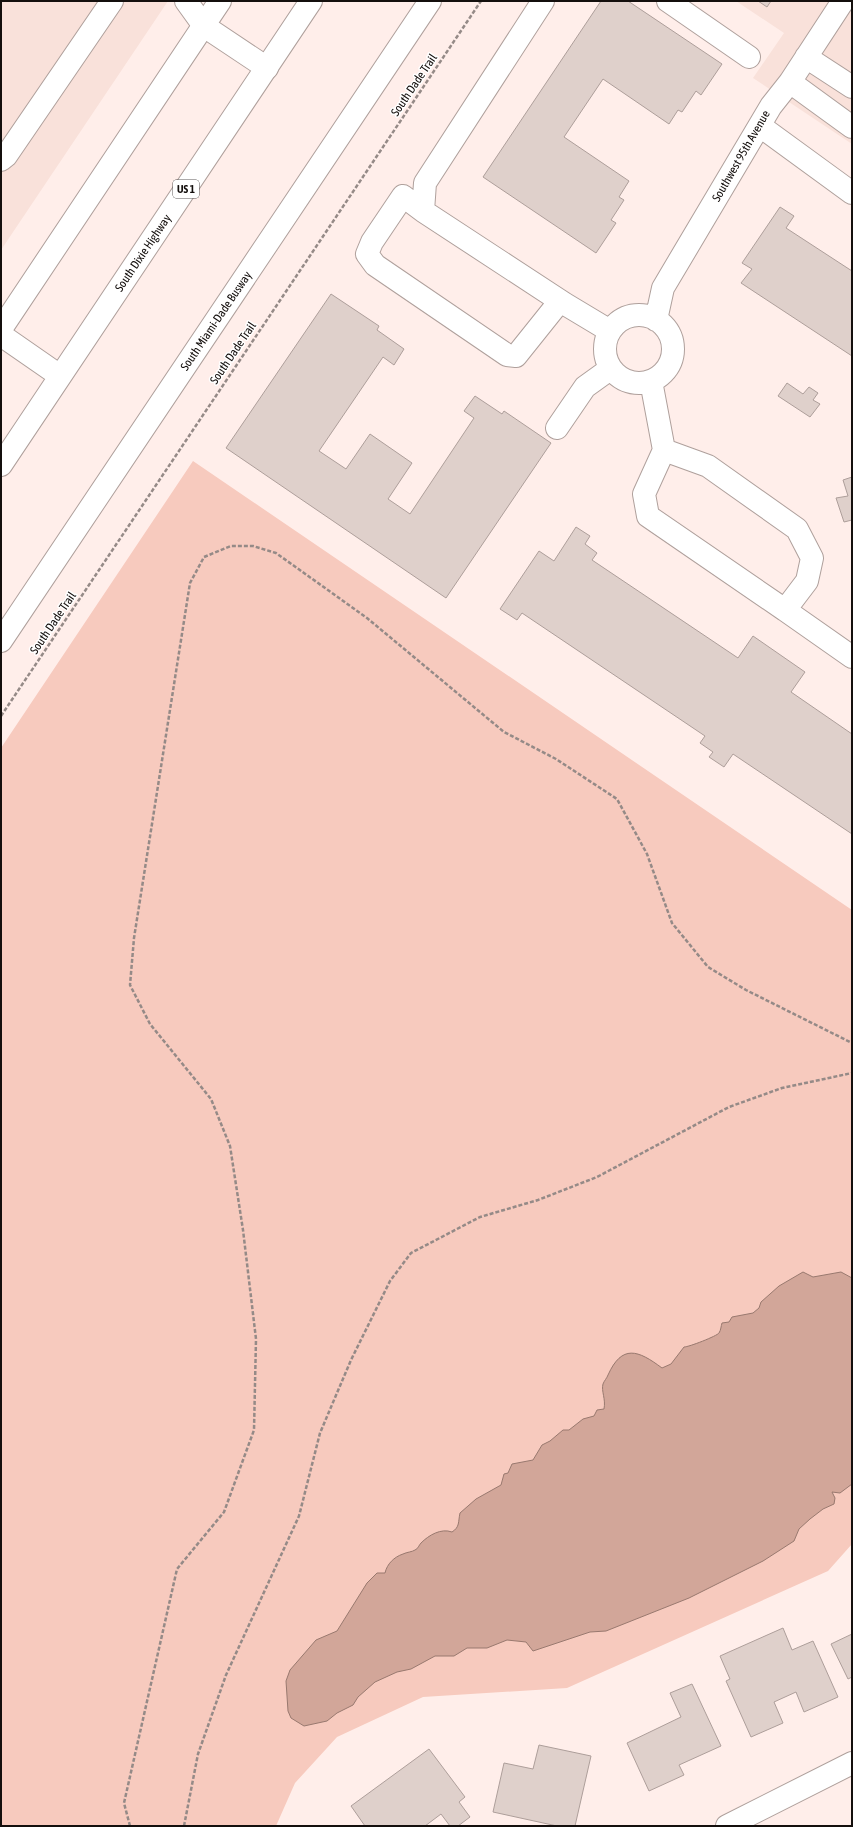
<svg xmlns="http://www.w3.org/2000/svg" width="853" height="1827" viewBox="0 0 853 1827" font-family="'Asap Condensed',sans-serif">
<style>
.built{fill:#f9e1da}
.green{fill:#f7cabe}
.water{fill:#d2a699;stroke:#99796f}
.building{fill:#dfd0cb;stroke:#ad9e9a}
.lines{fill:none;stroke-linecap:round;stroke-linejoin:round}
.minor-casing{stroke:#afa09c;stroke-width:24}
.highway-casing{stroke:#afa09c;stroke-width:24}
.path{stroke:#958a87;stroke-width:2.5;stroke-dasharray:4 2;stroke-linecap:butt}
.minor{stroke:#fff;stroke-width:22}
.highway{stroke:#fff;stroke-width:22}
.labels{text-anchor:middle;stroke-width:3;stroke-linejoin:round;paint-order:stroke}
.shield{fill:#fff;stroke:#5a5756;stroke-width:1}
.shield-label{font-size:11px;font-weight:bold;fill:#140f0d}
.street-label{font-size:12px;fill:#140f0d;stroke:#fff}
</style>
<rect width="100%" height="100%" fill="#ffeeea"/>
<path class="built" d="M 1,1 L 168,1 L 1,250 Z
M 736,1 L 852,1 L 852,144 L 753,78 L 784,33 Z"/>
<path class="green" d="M 193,461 L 852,910 L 852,1544 L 828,1571 L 567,1688 L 423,1697 L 337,1737 L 295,1783 L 276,1826 L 1,1826 L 1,748 Z"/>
<path class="water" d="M 803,1272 L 813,1277 L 841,1272 L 852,1278 L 852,1484 L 840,1493 L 832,1492 L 835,1498 L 834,1504 L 823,1509 L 810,1519 L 799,1529 L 794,1541 L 763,1561 L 689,1598 L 606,1631 L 590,1632 L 533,1651 L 526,1642 L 507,1640 L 487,1648 L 467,1648 L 454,1656 L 435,1656 L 411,1669 L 397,1672 L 375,1682 L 358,1697 L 353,1705 L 337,1713 L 327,1721 L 304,1726 L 291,1718 L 288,1711 L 286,1681 L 290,1670 L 316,1640 L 337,1631 L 367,1583 L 377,1573 L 385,1573 C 387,1564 394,1557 403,1554 C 407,1552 412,1552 415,1550 C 418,1549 419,1545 421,1543 C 429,1535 441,1528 452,1532 C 460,1527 458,1522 460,1513 L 476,1499 L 501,1485 L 504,1474 L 508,1473 L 512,1464 L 533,1460 L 542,1445 L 550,1441 L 563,1430 L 569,1430 L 583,1419 L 594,1416 L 597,1410 L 604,1409 C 606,1399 601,1391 603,1384 C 604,1381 607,1378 608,1375 C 622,1344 638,1350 662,1368 L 671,1364 L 684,1347 C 689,1347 717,1336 719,1333 C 721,1330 721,1326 722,1323 L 729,1322 L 732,1317 L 753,1313 L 759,1308 L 761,1302 L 779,1286 Z"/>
<path class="building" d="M 601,1 L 628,1 L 722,64 L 701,95 L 696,91 L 682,112 L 678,110 L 669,124 L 603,79 L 564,137 L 629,181 L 619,197 L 624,200 L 611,220 L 616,223 L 596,253 L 483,177 Z
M 758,1 L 771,1 L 767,7 Z
M 780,207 L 794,216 L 786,228 L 852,271 L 852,356 L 741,283 L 752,269 L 742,263 Z
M 331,294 L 379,326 L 377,330 L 404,349 L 394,365 L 383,357 L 319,451 L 346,469 L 370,434 L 412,463 L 388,499 L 410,514 L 474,418 L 464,411 L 475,396 L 502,414 L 504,411 L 551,443 L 446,598 L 226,448 Z
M 787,383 L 803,394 L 809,387 L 818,393 L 813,400 L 820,404 L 810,417 L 778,396 Z
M 852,477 L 852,520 L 844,522 L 836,498 L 848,496 L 843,480 Z
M 576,527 L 590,536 L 585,544 L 597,553 L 592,560 L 738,658 L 753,636 L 805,672 L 791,692 L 852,734 L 852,834 L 733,754 L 724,767 L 709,757 L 713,752 L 700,743 L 705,736 L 522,613 L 517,620 L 500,609 L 539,551 L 554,561 Z
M 783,1628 L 792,1650 L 813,1641 L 838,1697 L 804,1712 L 796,1692 L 774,1702 L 783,1723 L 751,1737 L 726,1681 L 730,1679 L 720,1656 Z
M 852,1634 L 852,1677 L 848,1679 L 831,1644 Z
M 692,1684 L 721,1746 L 679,1765 L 684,1775 L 649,1791 L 627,1743 L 681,1717 L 670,1693 Z
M 539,1745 L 591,1756 L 575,1826 L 557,1826 L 493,1812 L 504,1763 L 533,1769 Z
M 429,1749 L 465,1797 L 459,1802 L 470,1817 L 458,1826 L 450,1826 L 441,1814 L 425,1826 L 365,1826 L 351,1806 Z"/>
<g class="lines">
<defs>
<path id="minor" d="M 186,1 L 204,26 L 267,68
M 543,1 L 425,183 L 423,211 L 565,304 L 610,331
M 668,1 L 749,57
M 806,57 L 852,87
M 790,82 L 852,127
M 760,126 L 852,193
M 1,160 L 6,156 L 112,1
M 423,211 L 403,196 L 372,242 L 367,254 L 375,265 L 507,355 L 516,356 L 560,301
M605 349a34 34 0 1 1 68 0a34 34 0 1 1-68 0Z
M 656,320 L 663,288 L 771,106 L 790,82 L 843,1
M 651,381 L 664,450 L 644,494 L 648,516 L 785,610 L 807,581 L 812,558 L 797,529 L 708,466 L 664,450
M 557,428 L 585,387 L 610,369
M 785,610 L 852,657
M 1,641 L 430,1
M 727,1826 L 852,1763"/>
<path id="highway" d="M 1,329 L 220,1
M 1,335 L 60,376
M 1,465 L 311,1"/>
</defs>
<use href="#minor" class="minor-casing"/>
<use href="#highway" class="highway-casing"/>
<path class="path" d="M 1,716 L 481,1
M 130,1826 L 124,1803 L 177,1569 L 224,1512 L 254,1430 L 256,1339 L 243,1230 L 230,1146 L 211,1099 L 150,1024 L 130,985 L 134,938 L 190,583 L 204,557 L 231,546 L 253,546 L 276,553 L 367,618 L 504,732 L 556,759 L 617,799 L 647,854 L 672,923 L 708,967 L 746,990 L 852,1043
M 184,1826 L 198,1754 L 226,1675 L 299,1516 L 320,1433 L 351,1360 L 390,1281 L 411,1253 L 480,1217 L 538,1200 L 597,1177 L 729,1107 L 782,1088 L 852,1073"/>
<use href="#minor" class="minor"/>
<use href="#highway" class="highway"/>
</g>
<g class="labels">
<rect class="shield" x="173" y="180" width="26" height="18" rx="3"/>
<g class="shield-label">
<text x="186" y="193">US 1</text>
</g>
<g class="street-label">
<text transform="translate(414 85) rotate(-56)" y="4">South Dade Trail</text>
<text transform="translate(741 156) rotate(-60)" y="4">Southwest 95th Avenue</text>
<text transform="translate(143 253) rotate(-56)" y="4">South Dixie Highway</text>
<text transform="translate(216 321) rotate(-56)" y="4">South Miami-Dade Busway</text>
<text transform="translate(233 353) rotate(-56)" y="4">South Dade Trail</text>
<text transform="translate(53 623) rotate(-56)" y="4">South Dade Trail</text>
</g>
</g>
<rect width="853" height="1827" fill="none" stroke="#140f0d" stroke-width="4"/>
</svg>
